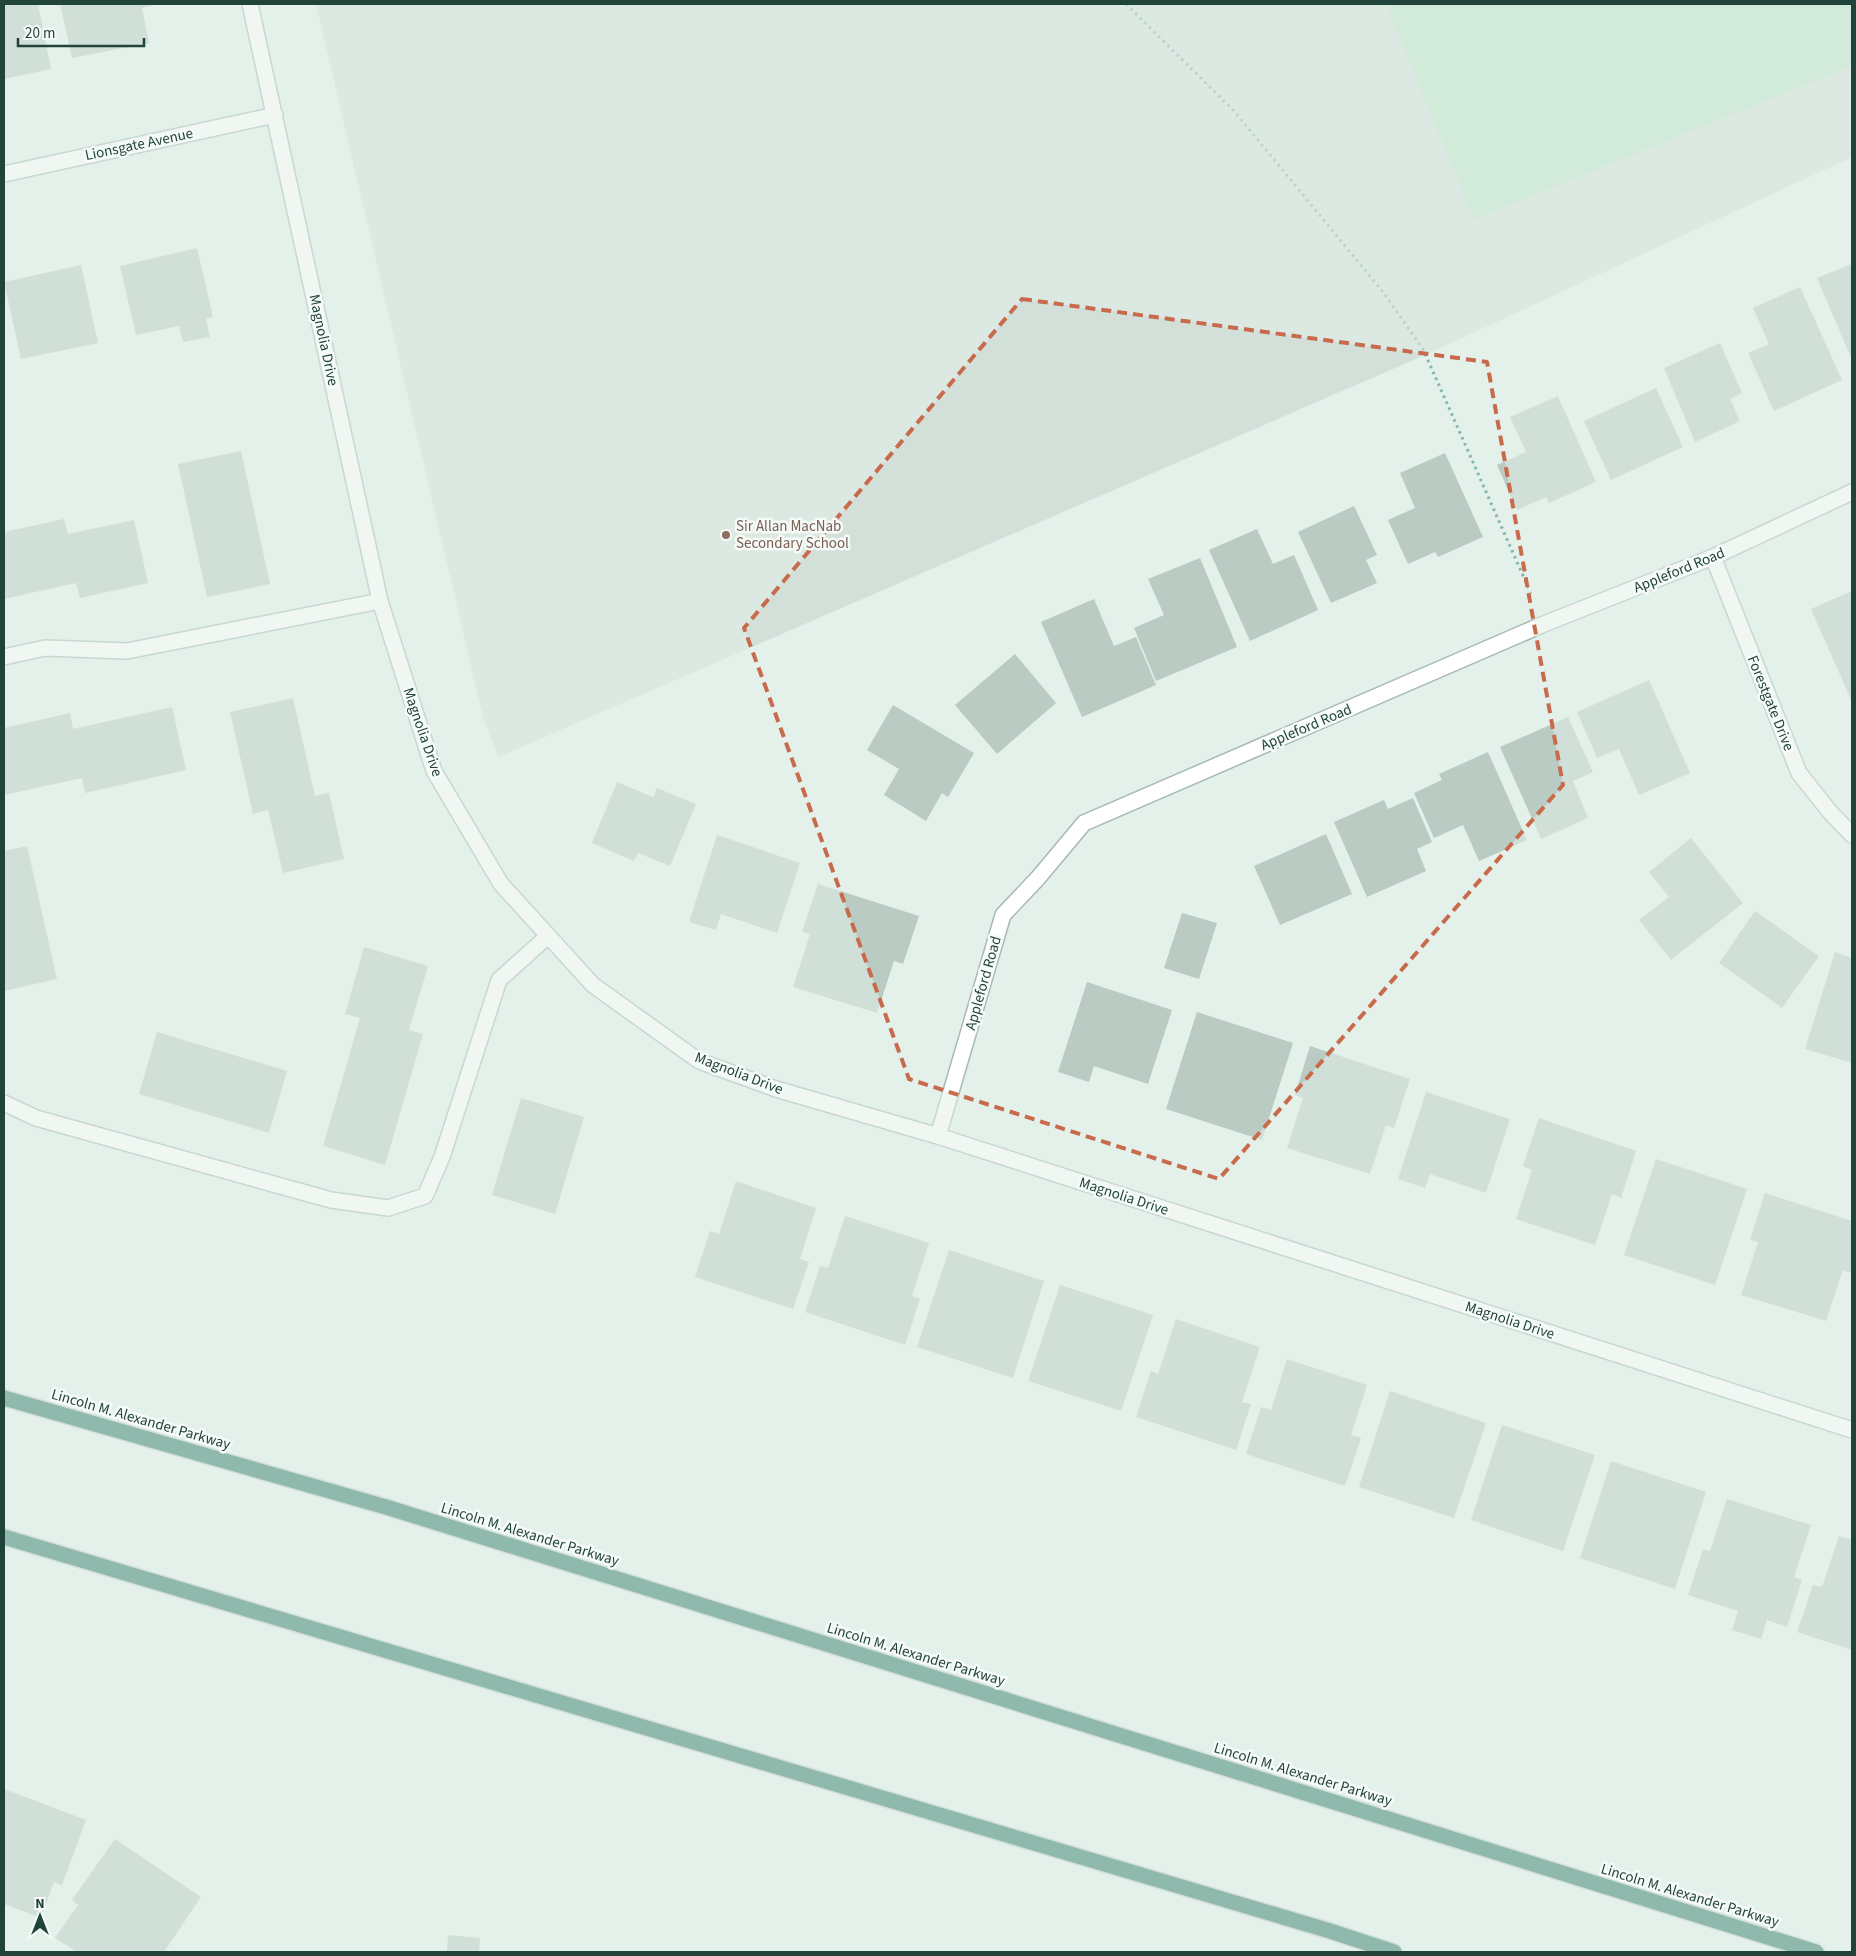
<svg xmlns="http://www.w3.org/2000/svg" width="1856" height="1956" viewBox="0 0 1856 1956" font-family="'Source Sans 3',sans-serif">
<style>
.built{fill:#d2e0d9}
.green{fill:#bbe3c5}
.building{fill:#b9cbc3}
.lines{fill:none;stroke-linecap:round;stroke-linejoin:round}
.service-casing{stroke:#a6b9b2;stroke-width:18}
.minor-casing{stroke:#a6b9b2;stroke-width:18}
.motorway-casing{stroke:#c1cbc8;stroke-width:18}
.path{stroke:#81b7a4;stroke-width:3;stroke-dasharray:2.5 4;stroke-linecap:butt}
.service{stroke:#fff;stroke-width:15}
.minor{stroke:#fff;stroke-width:15}
.motorway{stroke:#287562;stroke-width:15}
.marked{fill:none;stroke:#c86b4d;stroke-width:4;stroke-dasharray:10 6;stroke-linejoin:round}
.education-dot{fill:#8d6e63;stroke:#f6fbf8;stroke-width:2}
.labels{text-anchor:middle;stroke-width:5;stroke-linejoin:round;paint-order:stroke}
.street-label{font-size:15px;fill:#21443a;stroke:#f6fbf8}
.education-label{font-size:15px;fill:#785e54;stroke:#f6fbf8;text-anchor:start}
</style>
<rect width="100%" height="100%" fill="#e4f0ea"/>
<path class="built" d="M 316,4 L 1852,4 L 1852,157 L 1432,352 L 498,757 L 483,717 Z"/>
<path class="green" d="M 1386,4 L 1852,4 L 1852,66 L 1474,219 Z"/>
<path class="building" d="M 4,4 L 38,4 L 51,69 L 4,79 Z
M 60,4 L 157,4 L 142,8 L 149,43 L 72,58 Z
M 197,248 L 213,317 L 206,319 L 210,337 L 183,342 L 179,326 L 136,335 L 120,266 Z
M 1852,264 L 1852,360 L 1817,278 Z
M 81,265 L 98,343 L 21,359 L 4,282 Z
M 1800,287 L 1842,380 L 1774,411 L 1748,353 L 1769,344 L 1753,308 Z
M 1720,343 L 1742,393 L 1730,399 L 1740,421 L 1695,442 L 1664,368 Z
M 1656,388 L 1683,447 L 1611,480 L 1584,421 Z
M 1558,396 L 1596,482 L 1549,503 L 1546,497 L 1517,510 L 1497,465 L 1526,452 L 1510,417 Z
M 241,451 L 270,584 L 207,597 L 178,464 Z
M 1445,453 L 1483,537 L 1438,557 L 1435,552 L 1408,564 L 1388,520 L 1415,508 L 1400,473 Z
M 1354,506 L 1377,555 L 1366,560 L 1377,583 L 1331,603 L 1298,532 Z
M 64,519 L 68,534 L 134,520 L 148,583 L 80,598 L 76,583 L 4,599 L 4,532 Z
M 1257,529 L 1273,564 L 1294,555 L 1318,610 L 1250,641 L 1209,550 Z
M 1200,558 L 1237,647 L 1156,681 L 1134,628 L 1164,615 L 1148,579 Z
M 1852,591 L 1852,702 L 1811,609 Z
M 1094,599 L 1114,646 L 1136,637 L 1156,685 L 1082,717 L 1041,622 Z
M 1015,654 L 1056,703 L 997,754 L 955,705 Z
M 1649,680 L 1690,773 L 1639,795 L 1619,749 L 1597,758 L 1577,712 Z
M 293,698 L 315,796 L 329,793 L 344,859 L 283,873 L 268,810 L 253,814 L 230,712 Z
M 893,705 L 974,753 L 948,797 L 942,793 L 926,821 L 884,795 L 899,769 L 867,750 Z
M 172,707 L 186,770 L 85,793 L 82,778 L 4,795 L 4,728 L 70,713 L 73,729 Z
M 1568,717 L 1593,772 L 1573,781 L 1588,818 L 1541,839 L 1500,747 Z
M 1488,752 L 1527,840 L 1479,861 L 1463,825 L 1434,838 L 1414,793 L 1442,780 L 1439,774 Z
M 617,782 L 653,797 L 657,788 L 696,804 L 670,866 L 638,853 L 634,861 L 592,843 Z
M 1413,798 L 1432,842 L 1417,849 L 1426,871 L 1367,897 L 1334,822 L 1384,800 L 1388,809 Z
M 1326,834 L 1352,894 L 1280,925 L 1254,866 Z
M 717,835 L 800,863 L 777,933 L 721,914 L 716,930 L 689,922 Z
M 1691,838 L 1743,903 L 1671,960 L 1639,920 L 1669,897 L 1649,872 Z
M 27,846 L 57,979 L 4,991 L 4,851 Z
M 818,884 L 919,916 L 903,964 L 894,961 L 877,1013 L 793,987 L 810,934 L 802,932 Z
M 1755,911 L 1819,956 L 1782,1008 L 1719,963 Z
M 1182,913 L 1217,923 L 1199,979 L 1164,968 Z
M 364,947 L 428,966 L 409,1030 L 423,1034 L 385,1165 L 323,1146 L 360,1018 L 345,1014 Z
M 1835,952 L 1852,958 L 1852,1063 L 1805,1049 Z
M 1087,982 L 1172,1010 L 1148,1084 L 1094,1066 L 1089,1082 L 1058,1072 Z
M 1197,1012 L 1293,1043 L 1262,1140 L 1166,1109 Z
M 157,1032 L 287,1071 L 269,1133 L 139,1094 Z
M 1310,1046 L 1410,1079 L 1394,1128 L 1386,1125 L 1370,1174 L 1287,1148 L 1303,1098 L 1295,1095 Z
M 1426,1092 L 1510,1119 L 1486,1193 L 1430,1174 L 1425,1188 L 1398,1179 Z
M 521,1098 L 584,1117 L 555,1214 L 492,1195 Z
M 1539,1118 L 1636,1151 L 1621,1198 L 1612,1194 L 1595,1245 L 1516,1219 L 1532,1170 L 1523,1166 Z
M 1656,1159 L 1747,1189 L 1715,1285 L 1624,1255 Z
M 736,1181 L 816,1208 L 800,1259 L 809,1262 L 793,1309 L 695,1277 L 710,1231 L 719,1234 Z
M 1765,1193 L 1852,1221 L 1852,1266 L 1850,1273 L 1843,1270 L 1826,1321 L 1741,1295 L 1758,1242 L 1750,1240 Z
M 845,1216 L 929,1243 L 912,1296 L 920,1299 L 905,1345 L 805,1312 L 820,1266 L 828,1268 Z
M 949,1250 L 1044,1281 L 1013,1378 L 917,1347 Z
M 1060,1285 L 1153,1315 L 1121,1411 L 1028,1381 Z
M 1176,1319 L 1260,1347 L 1242,1402 L 1251,1404 L 1236,1450 L 1136,1417 L 1151,1371 L 1158,1374 Z
M 1287,1359 L 1367,1385 L 1351,1435 L 1361,1438 L 1345,1486 L 1246,1454 L 1261,1407 L 1271,1410 Z
M 1390,1391 L 1486,1423 L 1454,1518 L 1359,1487 Z
M 1502,1425 L 1595,1455 L 1563,1551 L 1471,1520 Z
M 1611,1461 L 1706,1492 L 1675,1589 L 1580,1558 Z
M 1727,1499 L 1811,1525 L 1794,1577 L 1802,1580 L 1787,1627 L 1767,1620 L 1761,1639 L 1732,1630 L 1738,1611 L 1688,1595 L 1703,1549 L 1710,1551 Z
M 1839,1536 L 1852,1540 L 1852,1650 L 1797,1632 L 1813,1585 L 1822,1587 Z
M 4,1789 L 86,1820 L 62,1885 L 54,1882 L 41,1918 L 4,1904 Z
M 115,1839 L 201,1897 L 164,1952 L 77,1952 L 55,1938 L 78,1905 L 72,1900 Z
M 448,1935 L 480,1938 L 479,1952 L 447,1952 Z"/>
<g class="lines">
<defs>
<path id="service" d="M 4,657 L 45,648 L 127,651 L 380,601
M 4,1103 L 36,1118 L 331,1200 L 388,1208 L 425,1196 L 442,1157 L 499,980 L 548,936"/>
<path id="minor" d="M 250,4 L 380,601 L 434,771 L 501,884 L 593,985 L 699,1061 L 776,1089 L 938,1136 L 1852,1430
M 4,174 L 275,115
M 1713,557 L 1799,773 L 1830,812 L 1852,835
M 938,1136 L 1003,915 L 1038,878 L 1084,823 L 1544,624 L 1713,557 L 1852,492"/>
<path id="motorway" d="M 4,1398 L 386,1507 L 1816,1952
M 4,1537 L 1330,1931 L 1394,1952"/>
</defs>
<use href="#service" class="service-casing"/>
<use href="#minor" class="minor-casing"/>
<use href="#motorway" class="motorway-casing"/>
<path class="path" d="M 1126,4 L 1234,111 L 1383,292 L 1423,349 L 1532,596"/>
<use href="#service" class="service"/>
<use href="#minor" class="minor"/>
<use href="#motorway" class="motorway"/>
</g>
<path d="M0 0H1856V1956H0ZM 1022,299 L 1487,362 L 1563,785 L 1219,1179 L 909,1079 L 744,628 Z" fill="#e4f0ea" fill-opacity=".55" fill-rule="evenodd"/>
<path class="marked" d="M 1022,299 L 1487,362 L 1563,785 L 1219,1179 L 909,1079 L 744,628 Z"/>
<circle class="education-dot" cx="726" cy="535" r="5"/>
<g class="labels">
<g class="street-label">
<text transform="translate(139 144) rotate(-12)" y="5">Lionsgate Avenue</text>
<text transform="translate(324 340) rotate(78)" y="5">Magnolia Drive</text>
<text transform="translate(1679 570) rotate(-22)" y="5">Appleford Road</text>
<text transform="translate(1771 703) rotate(68)" y="5">Forestgate Drive</text>
<text transform="translate(1306 727) rotate(-23)" y="5">Appleford Road</text>
<text transform="translate(423 732) rotate(71)" y="5">Magnolia Drive</text>
<text transform="translate(983 983) rotate(-74)" y="5">Appleford Road</text>
<text transform="translate(739 1073) rotate(21)" y="5">Magnolia Drive</text>
<text transform="translate(1124 1196) rotate(18)" y="5">Magnolia Drive</text>
<text transform="translate(1510 1320) rotate(18)" y="5">Magnolia Drive</text>
<text transform="translate(141 1419) rotate(16)" y="5">Lincoln M. Alexander Parkway</text>
<text transform="translate(530 1534) rotate(17)" y="5">Lincoln M. Alexander Parkway</text>
<text transform="translate(916 1654) rotate(17)" y="5">Lincoln M. Alexander Parkway</text>
<text transform="translate(1303 1774) rotate(17)" y="5">Lincoln M. Alexander Parkway</text>
<text transform="translate(1690 1895) rotate(17)" y="5">Lincoln M. Alexander Parkway</text>
</g>
<g class="education-label">
<text x="736" y="531">Sir Allan MacNab<tspan x="736" dy="17">Secondary School</tspan></text>
</g>
</g>
<rect width="1856" height="1956" fill="none" stroke="#21443a" stroke-width="10"/>
<g transform="translate(40 1916)" stroke="#f6fbf8" stroke-width="4" paint-order="stroke">
<path d="M0-4L9 19L0 12L-9 19Z" fill="#21443a"/>
<text y="-8" font-size="14" font-weight="bold" text-anchor="middle" fill="#21443a">N</text>
</g>
<path d="M18 38v8h126v-8" fill="none" stroke="#21443a" stroke-width="2.5"/>
<text x="25" y="38" font-size="15" fill="#21443a" stroke="#f6fbf8" stroke-width="4" paint-order="stroke">20 m</text>
</svg>
